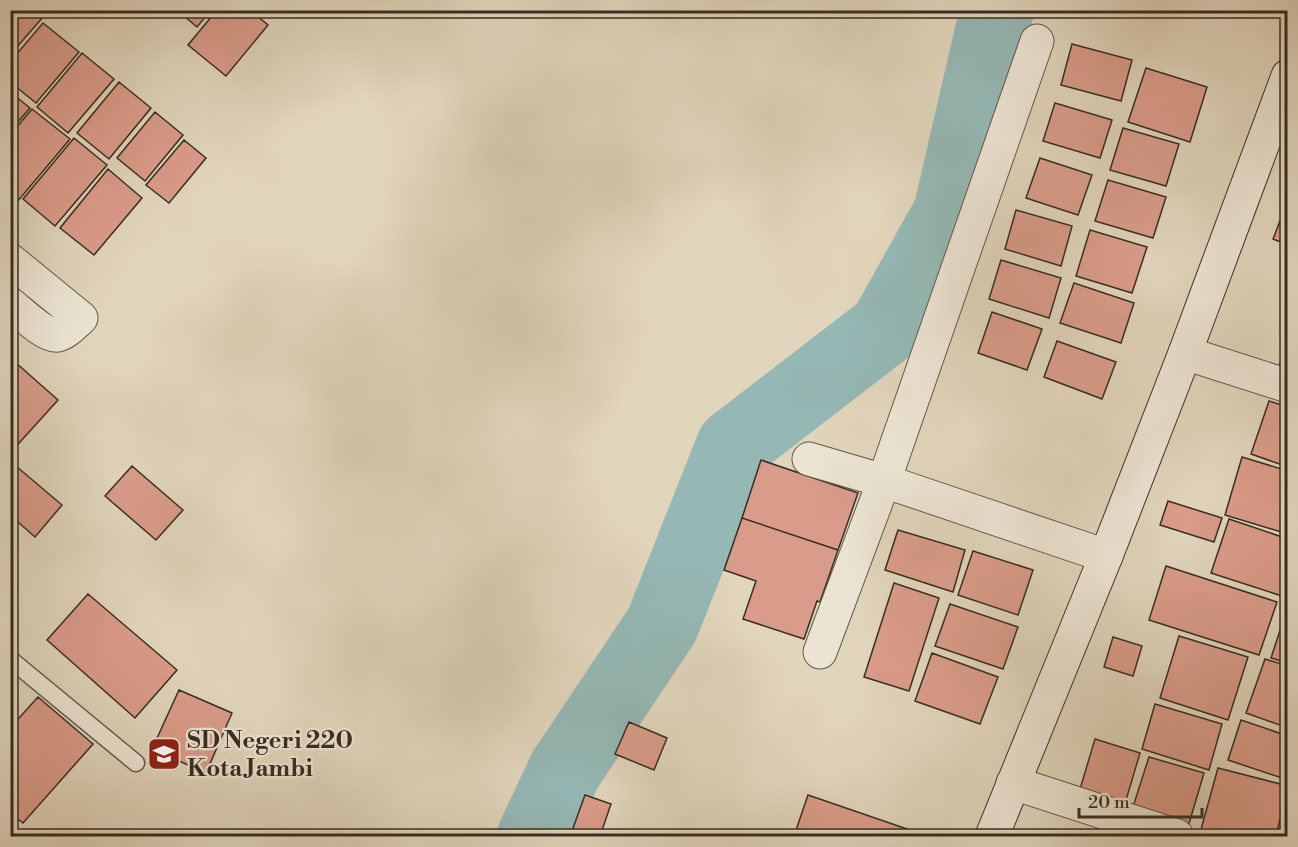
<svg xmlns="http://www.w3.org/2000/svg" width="1298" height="847" viewBox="0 0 1298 847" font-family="'Libre Bodoni',serif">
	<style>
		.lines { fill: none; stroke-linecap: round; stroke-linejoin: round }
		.river { stroke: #95b8b5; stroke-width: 74 }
		.building { fill: #da9c8a; stroke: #372e23; stroke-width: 1.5 }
		.lane-casing { stroke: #625849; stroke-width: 19 }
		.street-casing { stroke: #625849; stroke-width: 35 }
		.secondary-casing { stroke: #372e23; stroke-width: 35 }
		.lane { stroke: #ece4d3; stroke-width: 16 }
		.street { stroke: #ece4d3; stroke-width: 33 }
		.secondary { stroke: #ece4d3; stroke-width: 33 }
		.labels { text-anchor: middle; stroke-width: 4.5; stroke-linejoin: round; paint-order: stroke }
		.poi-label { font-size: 24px; font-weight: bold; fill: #372e23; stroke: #ece4d3; text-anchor: start }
	</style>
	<rect width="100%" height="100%" fill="#e1d5bc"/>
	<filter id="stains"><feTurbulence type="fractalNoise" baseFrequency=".00333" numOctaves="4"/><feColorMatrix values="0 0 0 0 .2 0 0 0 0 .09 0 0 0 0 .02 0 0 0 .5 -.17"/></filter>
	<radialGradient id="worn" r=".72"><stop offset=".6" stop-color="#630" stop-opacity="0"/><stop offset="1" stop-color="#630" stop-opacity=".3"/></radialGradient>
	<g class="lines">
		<path class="river" d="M 534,836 L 565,770 L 662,625 L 733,446 L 886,328 L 950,213 L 997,10"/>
	</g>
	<path class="building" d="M 10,10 L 35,10 L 43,17 L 10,55 Z
		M 177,10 L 211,10 L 197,27 Z
		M 217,10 L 250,10 L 268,25 L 226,76 L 188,45 Z
		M 43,23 L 79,52 L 36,103 L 10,82 L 10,62 Z
		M 1072,44 L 1132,60 L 1121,101 L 1061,85 Z
		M 82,53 L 114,79 L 68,133 L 37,107 Z
		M 1146,68 L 1207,87 L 1190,142 L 1128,122 Z
		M 119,82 L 151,108 L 109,159 L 77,133 Z
		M 10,92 L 30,108 L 10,131 Z
		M 1055,103 L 1112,120 L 1100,158 L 1043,141 Z
		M 32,109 L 70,139 L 17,202 L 10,196 L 10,135 Z
		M 155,112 L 183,135 L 145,181 L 117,158 Z
		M 1123,128 L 1179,144 L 1166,186 L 1110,170 Z
		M 74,138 L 107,165 L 55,226 L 23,199 Z
		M 184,140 L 206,158 L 169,203 L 146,185 Z
		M 1040,158 L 1092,175 L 1078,215 L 1026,198 Z
		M 108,169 L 142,198 L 94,255 L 60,228 Z
		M 1108,180 L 1166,197 L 1153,238 L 1095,221 Z
		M 1288,200 L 1288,245 L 1273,239 Z
		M 1016,210 L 1072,226 L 1061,266 L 1005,249 Z
		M 1090,230 L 1147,247 L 1132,293 L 1076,276 Z
		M 1001,260 L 1061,278 L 1049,318 L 989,299 Z
		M 1074,283 L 1134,303 L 1121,343 L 1060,323 Z
		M 992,312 L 1042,329 L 1027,370 L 978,353 Z
		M 1057,341 L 1116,362 L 1102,399 L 1044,377 Z
		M 1288,341 L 1288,373 L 1278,369 Z
		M 15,362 L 58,400 L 10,453 L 10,368 Z
		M 1269,401 L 1288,407 L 1288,467 L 1251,454 Z
		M 1242,457 L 1288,471 L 1288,534 L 1225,515 Z
		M 761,460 L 858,493 L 838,550 L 742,518 Z
		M 10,461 L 62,505 L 35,537 L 10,515 Z
		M 132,466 L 183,510 L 156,540 L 105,496 Z
		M 1168,501 L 1222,518 L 1214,542 L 1160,525 Z
		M 742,518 L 838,550 L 820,602 L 817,601 L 804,639 L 743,619 L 756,581 L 724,570 Z
		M 1229,519 L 1288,539 L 1288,598 L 1211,573 Z
		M 898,530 L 965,550 L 953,592 L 885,570 Z
		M 973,551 L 1033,570 L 1018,615 L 958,595 Z
		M 1166,566 L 1277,602 L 1259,655 L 1149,620 Z
		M 894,583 L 939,598 L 909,691 L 864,677 Z
		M 88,594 L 177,670 L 135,718 L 47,640 Z
		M 950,604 L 1018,627 L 1003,669 L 935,646 Z
		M 1288,606 L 1288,663 L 1271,658 Z
		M 1179,636 L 1248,657 L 1228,720 L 1160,698 Z
		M 1113,637 L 1142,646 L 1133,676 L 1104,667 Z
		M 932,653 L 998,677 L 980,724 L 915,701 Z
		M 1265,659 L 1288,666 L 1288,728 L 1246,713 Z
		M 179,690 L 232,713 L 206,773 L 152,749 Z
		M 38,697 L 93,744 L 23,823 L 10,813 L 10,728 Z
		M 1155,704 L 1222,724 L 1209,770 L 1142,749 Z
		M 1241,720 L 1288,736 L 1288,780 L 1228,760 Z
		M 629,722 L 667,738 L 654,770 L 615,754 Z
		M 1095,739 L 1140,753 L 1123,810 L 1078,796 Z
		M 1149,757 L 1204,773 L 1188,827 L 1132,810 Z
		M 1218,768 L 1288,786 L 1276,836 L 1212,836 L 1200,833 Z
		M 585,795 L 611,804 L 600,836 L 588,836 L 572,831 Z
		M 808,795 L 910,830 L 908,836 L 794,836 Z"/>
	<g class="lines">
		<g class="lane-casing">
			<path id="lane" d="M 10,659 L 136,763"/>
		</g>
		<g class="street-casing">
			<path id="street" d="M 10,260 L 81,318 C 75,323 66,333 58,335 C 47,338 20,312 10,304
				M 1185,353 L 1288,386
				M 809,459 L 884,481 L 1106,556
				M 820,652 L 884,481 L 1037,41
				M 1013,783 L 1177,836"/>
		</g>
		<g class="secondary-casing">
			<path id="secondary" d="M 992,836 L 1106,556 L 1185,353 L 1288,76"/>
		</g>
		<use href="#lane" class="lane"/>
		<use href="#street" class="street"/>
		<use href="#secondary" class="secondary"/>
	</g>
	<defs>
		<g id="school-square" transform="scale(1.725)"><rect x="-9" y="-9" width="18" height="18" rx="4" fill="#8f2418" stroke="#ece4d3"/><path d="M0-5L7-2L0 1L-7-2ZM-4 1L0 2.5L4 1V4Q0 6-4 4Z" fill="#fff"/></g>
	</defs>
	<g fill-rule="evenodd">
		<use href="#school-square" x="164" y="754"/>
	</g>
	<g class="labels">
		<g class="poi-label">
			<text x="187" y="748">SD Negeri 220<tspan x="187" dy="28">Kota Jambi</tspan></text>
		</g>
	</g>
	<rect width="1298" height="847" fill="none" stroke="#e1d5bc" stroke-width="36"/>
	<rect x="12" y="12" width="1274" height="823" fill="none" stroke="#372e23" stroke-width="3"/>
	<rect x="18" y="18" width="1262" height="811" fill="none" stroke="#372e23" stroke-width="1.5"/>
	<path d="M1079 808v9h123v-9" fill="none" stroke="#372e23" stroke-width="3"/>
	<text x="1088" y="808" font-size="18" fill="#372e23" stroke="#ece4d3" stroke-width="4.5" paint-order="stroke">20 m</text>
	<rect width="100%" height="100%" filter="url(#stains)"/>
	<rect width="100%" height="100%" fill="url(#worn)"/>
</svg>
